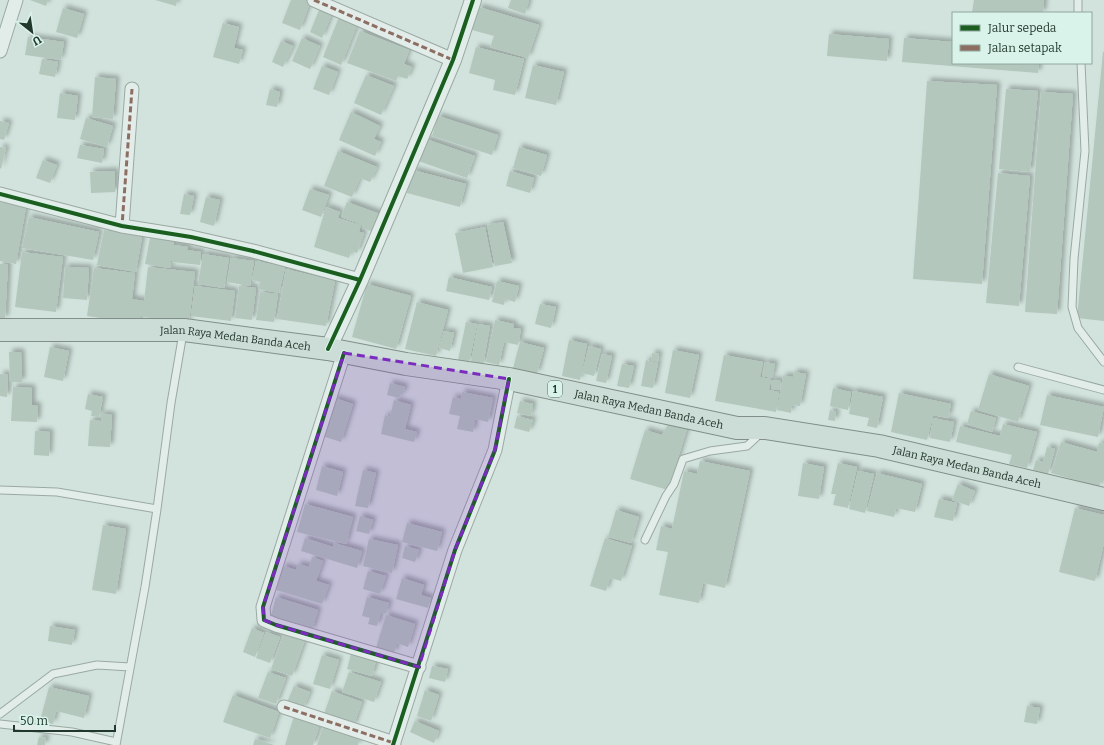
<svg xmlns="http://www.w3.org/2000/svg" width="1104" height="745" viewBox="0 0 1104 745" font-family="Bitter,serif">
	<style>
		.building { fill: #b3c7bd; filter: url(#shadow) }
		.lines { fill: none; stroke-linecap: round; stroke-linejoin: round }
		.service-casing { stroke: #9aa9a3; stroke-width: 9 }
		.minor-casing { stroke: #9aa9a3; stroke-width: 15 }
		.tertiary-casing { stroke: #9aa9a3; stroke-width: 18 }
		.trunk-casing { stroke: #818f88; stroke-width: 24 }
		.service { stroke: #e2ece9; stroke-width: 7 }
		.minor { stroke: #e2ece9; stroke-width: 13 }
		.tertiary { stroke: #e2ece9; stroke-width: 16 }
		.trunk { stroke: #ccdcd6; stroke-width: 22 }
		.quiet { stroke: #8d6e63; stroke-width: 3; stroke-dasharray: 6 3; stroke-linecap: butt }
		.cycleway-casing { stroke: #d9f3ea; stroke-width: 6 }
		.cycleway { stroke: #1b5e20; stroke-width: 4 }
		.marked { fill: #7b2cbf; fill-opacity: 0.2; stroke: #7b2cbf; stroke-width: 3; stroke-dasharray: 8 5; stroke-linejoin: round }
		.labels { text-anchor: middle; stroke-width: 3.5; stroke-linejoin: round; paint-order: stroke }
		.shield { fill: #d9f3ea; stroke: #597065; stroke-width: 1 }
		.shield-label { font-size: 10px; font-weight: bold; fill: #22382c }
		.street-label { font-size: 11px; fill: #22382c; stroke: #d9f3ea }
	</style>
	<defs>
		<filter id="shadow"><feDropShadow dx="3.5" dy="-3.5" stdDeviation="2" flood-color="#0004"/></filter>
	</defs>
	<rect width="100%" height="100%" fill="#d2e3dd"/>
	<path class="building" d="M 30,0 L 48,0 L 46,6 Z
		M 155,0 L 177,0 L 176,6 Z
		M 291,0 L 304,0 L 310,2 L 300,30 L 282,23 Z
		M 511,0 L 529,0 L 525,14 L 508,8 Z
		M 974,0 L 1044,0 L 1043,13 L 989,13 L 972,12 Z
		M 479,7 L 539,25 L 528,58 L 490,47 L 494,36 L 472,30 Z
		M 63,8 L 84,14 L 77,38 L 56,32 Z
		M 320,8 L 332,13 L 322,38 L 310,32 Z
		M 339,17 L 357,25 L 341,65 L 323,57 Z
		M 223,23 L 239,27 L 234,48 L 243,50 L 239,64 L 213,57 Z
		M 360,31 L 409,50 L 404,64 L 412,67 L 407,79 L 398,76 L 396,81 L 347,63 Z
		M 829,34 L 889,39 L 887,61 L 827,56 Z
		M 28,37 L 64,42 L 61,60 L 25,55 Z
		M 302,38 L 320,46 L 310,69 L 292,61 Z
		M 904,38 L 953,42 L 953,63 L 1039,63 L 1038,73 L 902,62 Z
		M 281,41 L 293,46 L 283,67 L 272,62 Z
		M 476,47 L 524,59 L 515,95 L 493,90 L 495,80 L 469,73 Z
		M 1103,52 L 1104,52 L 1104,321 L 1077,318 Z
		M 42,59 L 58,62 L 55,77 L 39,74 Z
		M 533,65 L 564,72 L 556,105 L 525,98 Z
		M 322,66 L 338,72 L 329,95 L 313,89 Z
		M 366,75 L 394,86 L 381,115 L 354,103 Z
		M 95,77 L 116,79 L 113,119 L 92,117 Z
		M 927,81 L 997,85 L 982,284 L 913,279 Z
		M 270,89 L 280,92 L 277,107 L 266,105 Z
		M 1006,89 L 1038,91 L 1030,172 L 999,169 Z
		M 1041,92 L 1073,94 L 1057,314 L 1025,312 Z
		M 60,93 L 78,96 L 75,120 L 57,118 Z
		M 351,112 L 380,126 L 374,139 L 381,142 L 375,156 L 339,140 Z
		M 438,116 L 498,135 L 492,155 L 432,136 Z
		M 86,118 L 113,126 L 107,147 L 80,139 Z
		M 0,121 L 9,123 L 4,140 L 0,139 Z
		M 426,139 L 475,156 L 467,178 L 418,161 Z
		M 80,145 L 104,149 L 102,163 L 77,158 Z
		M 0,147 L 6,148 L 1,169 L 0,168 Z
		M 519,147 L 547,155 L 541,176 L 513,168 Z
		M 338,151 L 377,167 L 370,182 L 360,178 L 352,197 L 324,186 Z
		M 43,160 L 57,165 L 50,183 L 36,178 Z
		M 413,170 L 466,184 L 460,207 L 407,193 Z
		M 115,171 L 115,192 L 91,193 L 90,172 Z
		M 510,171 L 534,178 L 530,193 L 506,186 Z
		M 998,173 L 1030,176 L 1019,306 L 986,303 Z
		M 310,189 L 329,195 L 321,217 L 302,210 Z
		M 184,194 L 194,196 L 190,215 L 180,214 Z
		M 206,197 L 220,200 L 214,226 L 200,222 Z
		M 0,202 L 26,207 L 16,264 L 0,261 Z
		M 347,202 L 380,214 L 374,232 L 362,228 L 363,225 L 341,217 Z
		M 326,207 L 340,212 L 338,218 L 361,225 L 359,232 L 364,233 L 357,253 L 351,251 L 349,258 L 314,247 Z
		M 29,217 L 99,232 L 93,260 L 22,248 Z
		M 503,222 L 512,263 L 495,266 L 487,225 Z
		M 485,227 L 493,267 L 463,273 L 455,233 Z
		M 104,230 L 142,237 L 136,272 L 97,265 Z
		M 150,238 L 174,242 L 170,268 L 145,264 Z
		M 174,245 L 188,247 L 187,250 L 201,252 L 200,265 L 172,262 Z
		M 22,252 L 63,257 L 56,312 L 15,307 Z
		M 203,254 L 229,258 L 224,288 L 198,284 Z
		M 231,258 L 254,261 L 250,286 L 227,282 Z
		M 256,261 L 285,267 L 279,293 L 258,289 L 260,282 L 252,280 Z
		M 0,264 L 8,264 L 5,319 L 0,319 Z
		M 65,267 L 89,268 L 87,300 L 63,298 Z
		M 148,267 L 195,272 L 189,322 L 142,317 L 143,302 L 140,324 L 87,316 L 94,268 L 135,273 L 132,299 L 144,301 Z
		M 286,269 L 335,281 L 326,326 L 277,319 Z
		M 449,277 L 492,287 L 489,300 L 446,291 Z
		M 497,281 L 519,286 L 515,302 L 505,299 L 504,305 L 492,302 Z
		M 367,284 L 411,296 L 396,349 L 352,337 Z
		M 195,286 L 235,291 L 231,321 L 191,316 Z
		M 239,286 L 256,288 L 252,320 L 235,318 Z
		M 260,292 L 278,294 L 274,322 L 256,320 Z
		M 417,302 L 448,310 L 436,356 L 405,349 Z
		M 540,304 L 556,307 L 551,328 L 535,324 Z
		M 495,320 L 514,324 L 513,328 L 521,329 L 518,345 L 504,342 L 499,365 L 486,362 Z
		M 466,322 L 477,324 L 469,363 L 458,360 Z
		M 478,324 L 490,326 L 483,365 L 471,362 Z
		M 444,331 L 454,333 L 450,351 L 439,348 Z
		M 569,340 L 587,344 L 580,380 L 562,376 Z
		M 520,342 L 544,348 L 537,374 L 513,368 Z
		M 589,346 L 601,349 L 594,376 L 582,373 Z
		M 50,347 L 69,351 L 63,381 L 44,377 Z
		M 673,350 L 699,355 L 690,398 L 665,393 Z
		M 9,352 L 21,352 L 22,382 L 10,382 Z
		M 652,353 L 659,354 L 658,362 L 651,360 Z
		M 602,354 L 612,356 L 606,383 L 596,381 Z
		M 724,355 L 763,362 L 760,377 L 771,379 L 769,390 L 779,392 L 776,412 L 715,401 Z
		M 646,360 L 658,363 L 653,388 L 641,386 Z
		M 765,362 L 775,364 L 772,378 L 762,376 Z
		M 622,364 L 634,366 L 629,388 L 617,386 Z
		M 794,372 L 806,374 L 800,406 L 792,405 L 791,413 L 777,410 L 783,376 L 793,377 Z
		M 0,374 L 8,375 L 7,397 L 0,396 Z
		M 989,374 L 1029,386 L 1018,422 L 978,410 Z
		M 772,380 L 781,381 L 780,390 L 771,389 Z
		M 390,383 L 405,387 L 403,394 L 401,394 L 399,398 L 387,395 Z
		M 13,387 L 32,388 L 32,405 L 38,406 L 37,422 L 11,421 Z
		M 833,388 L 851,392 L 848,410 L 830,406 Z
		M 853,391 L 883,397 L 877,428 L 867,426 L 869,418 L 849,414 Z
		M 462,392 L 493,398 L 488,422 L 475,419 L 473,432 L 457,429 L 460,416 L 449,414 L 453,397 L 461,399 Z
		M 899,393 L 951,404 L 948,418 L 933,415 L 927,440 L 891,432 Z
		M 88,394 L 103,397 L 99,417 L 91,416 L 92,411 L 85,409 Z
		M 1047,395 L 1104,407 L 1098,437 L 1040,425 Z
		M 334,398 L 353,404 L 341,442 L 322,436 Z
		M 394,400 L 411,405 L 405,429 L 417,432 L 414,442 L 381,434 L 385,415 L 390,417 Z
		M 520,401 L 533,404 L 531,416 L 517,413 Z
		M 830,410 L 836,412 L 835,421 L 828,420 Z
		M 971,411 L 996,418 L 992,432 L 967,424 Z
		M 101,414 L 112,415 L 110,447 L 88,446 L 90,420 L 101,421 Z
		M 517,416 L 533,420 L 529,432 L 514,428 Z
		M 933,418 L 954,422 L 950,442 L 930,438 Z
		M 669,423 L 687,429 L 668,490 L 630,479 L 645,430 L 662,435 Z
		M 1003,424 L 1037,432 L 1027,468 L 1009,464 L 1012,455 L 956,442 L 960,426 L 1000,436 Z
		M 35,431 L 50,432 L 49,456 L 34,455 Z
		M 1061,442 L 1097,452 L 1099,443 L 1104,444 L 1104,481 L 1101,480 L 1099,487 L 1051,473 Z
		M 1047,447 L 1055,449 L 1048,474 L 1033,470 L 1036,460 L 1043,462 Z
		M 700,461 L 750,471 L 725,588 L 703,583 L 699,603 L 659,595 L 668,552 L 656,550 L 661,526 L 672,529 L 684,471 L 697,474 Z
		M 803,463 L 824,467 L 819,499 L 798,496 Z
		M 838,463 L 857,467 L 848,508 L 833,505 L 836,494 L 831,494 Z
		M 322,466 L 343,472 L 337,496 L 316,490 Z
		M 363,470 L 376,473 L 368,508 L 355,506 Z
		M 858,471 L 874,474 L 865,513 L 849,509 Z
		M 877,473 L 922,484 L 915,512 L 896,508 L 894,517 L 867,511 Z
		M 958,484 L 975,491 L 969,506 L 952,500 Z
		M 939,499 L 957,503 L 953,521 L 934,517 Z
		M 305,504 L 353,517 L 346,544 L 297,532 Z
		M 1075,508 L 1104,515 L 1104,543 L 1095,581 L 1059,572 Z
		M 616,510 L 639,517 L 631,543 L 608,537 Z
		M 360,516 L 373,520 L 369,534 L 356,531 Z
		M 407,523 L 442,532 L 437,551 L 402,542 Z
		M 103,525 L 126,529 L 116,594 L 92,590 Z
		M 305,538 L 333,547 L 334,543 L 362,551 L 357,568 L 301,551 Z
		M 605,538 L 632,546 L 621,581 L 610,578 L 606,591 L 590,586 Z
		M 369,539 L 398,545 L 392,573 L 363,566 Z
		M 405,546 L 419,550 L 415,562 L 402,558 Z
		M 312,557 L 323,561 L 316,581 L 329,585 L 322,604 L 276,590 L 283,566 L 296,570 L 298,564 L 309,567 Z
		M 368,571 L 386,576 L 380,594 L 363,589 Z
		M 402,578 L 424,585 L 421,595 L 431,598 L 428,608 L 396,599 Z
		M 276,597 L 318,610 L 312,631 L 270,619 Z
		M 367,597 L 389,603 L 386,614 L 381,612 L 377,626 L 368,624 L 370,618 L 362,616 Z
		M 386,615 L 415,624 L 408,647 L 397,643 L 394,653 L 376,648 Z
		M 50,626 L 75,630 L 72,645 L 48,641 Z
		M 252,628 L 264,633 L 255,657 L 243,652 Z
		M 266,632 L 280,637 L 270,663 L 256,658 Z
		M 284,633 L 305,640 L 292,676 L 271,669 Z
		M 351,654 L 376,661 L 372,676 L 347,669 Z
		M 322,655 L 339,660 L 330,689 L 313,684 Z
		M 432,666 L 448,669 L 445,682 L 429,678 Z
		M 268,672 L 286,678 L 276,704 L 258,698 Z
		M 349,672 L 381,682 L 374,702 L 342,692 Z
		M 294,686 L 310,692 L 303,709 L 287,702 Z
		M 49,687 L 89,696 L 84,718 L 56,711 L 53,724 L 40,721 Z
		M 425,690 L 439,695 L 431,721 L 417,716 Z
		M 332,691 L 362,702 L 353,727 L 323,717 Z
		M 233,695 L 279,712 L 270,738 L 223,722 Z
		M 1027,706 L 1040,708 L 1037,724 L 1024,722 Z
		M 294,716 L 320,724 L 313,745 L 285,745 Z
		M 415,721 L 439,731 L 434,743 L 410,732 Z
		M 324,724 L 360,736 L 358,745 L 317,745 Z
		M 39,737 L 46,738 L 45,745 L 37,745 Z
		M 255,739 L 274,745 L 253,745 Z"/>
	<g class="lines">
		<g class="service-casing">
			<path id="service" d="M 1078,0 L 1078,13
				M 1081,63 L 1085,151 L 1074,259 L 1072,307 L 1078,328 L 1104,362
				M 1018,367 L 1104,390
				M 0,490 L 57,492 L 157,509
				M 645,540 L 666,496 L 674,484 L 683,459 L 710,451 L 747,446 L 761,433
				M 0,714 L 53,674 L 97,665 L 130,667
				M 0,724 L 72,732 L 116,742
				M 116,745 L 145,587 L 157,509 L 171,403 L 183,333"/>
		</g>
		<g class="minor-casing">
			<path id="minor" d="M 314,0 L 453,60
				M 0,51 L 16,0
				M 0,194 L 122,226 L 191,237 L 253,251 L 360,280
				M 122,226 L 132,89
				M 344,353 L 263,607 L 264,620 L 276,625 L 419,667
				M 284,707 L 394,743
				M 393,745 L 455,550 L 495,450 L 509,379"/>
		</g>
		<g class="tertiary-casing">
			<path id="tertiary" d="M 328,349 L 360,280 L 453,60 L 473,0"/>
		</g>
		<g class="trunk-casing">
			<g id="trunk">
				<path id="s1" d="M 0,330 L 184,330 L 328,349 L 406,364 L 509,379 L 737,428 L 765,428 L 879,446 L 1104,499"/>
			</g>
		</g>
		<use href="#service" class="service"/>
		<use href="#minor" class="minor"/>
		<use href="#tertiary" class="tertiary"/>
		<use href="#trunk" class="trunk"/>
		<path class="quiet" d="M 314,0 L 453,60
			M 125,227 L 122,226 L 132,89
			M 284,707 L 394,743"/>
		<g class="cycleway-casing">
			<path id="cycleway" d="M 0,194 L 122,226 L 191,237 L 253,251 L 360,280
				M 328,349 L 360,280 L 453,60 L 473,0
				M 344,353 L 263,607 L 264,620 L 276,625 L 419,667
				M 393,745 L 455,550 L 495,450 L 509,379"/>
		</g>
		<use href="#cycleway" class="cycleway"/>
	</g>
	<path class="marked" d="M 344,353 L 509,379 L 495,450 L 455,550 L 419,667 L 276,625 L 264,620 L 263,607 Z"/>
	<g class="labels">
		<rect class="shield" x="548" y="381" width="14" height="16" rx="3"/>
		<g class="shield-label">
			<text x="555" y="393">1</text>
		</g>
		<g class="street-label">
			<text dy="4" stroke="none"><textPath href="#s1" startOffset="236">Jalan Raya Medan Banda Aceh</textPath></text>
			<text dy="4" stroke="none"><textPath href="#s1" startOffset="656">Jalan Raya Medan Banda Aceh</textPath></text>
			<text dy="4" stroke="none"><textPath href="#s1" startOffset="980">Jalan Raya Medan Banda Aceh</textPath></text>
		</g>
	</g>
	<rect x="952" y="12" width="140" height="52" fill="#d9f3ea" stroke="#90a89e"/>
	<rect x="960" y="25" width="20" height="6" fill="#1b5e20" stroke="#90a89e"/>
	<text x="988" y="32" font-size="12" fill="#22382c">Jalur sepeda</text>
	<rect x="960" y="45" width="20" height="6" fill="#8d6e63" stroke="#90a89e"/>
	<text x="988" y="52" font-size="12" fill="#22382c">Jalan setapak</text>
	<g transform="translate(32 32) rotate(150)" stroke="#d9f3ea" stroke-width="3" paint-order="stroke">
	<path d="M0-3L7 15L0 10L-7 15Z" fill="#22382c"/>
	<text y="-6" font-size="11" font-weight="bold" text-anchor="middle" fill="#22382c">U</text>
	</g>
	<path d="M14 725v6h101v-6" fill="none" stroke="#22382c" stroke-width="2"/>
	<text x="20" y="725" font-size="12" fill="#22382c" stroke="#d9f3ea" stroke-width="3" paint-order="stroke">50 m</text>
</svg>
